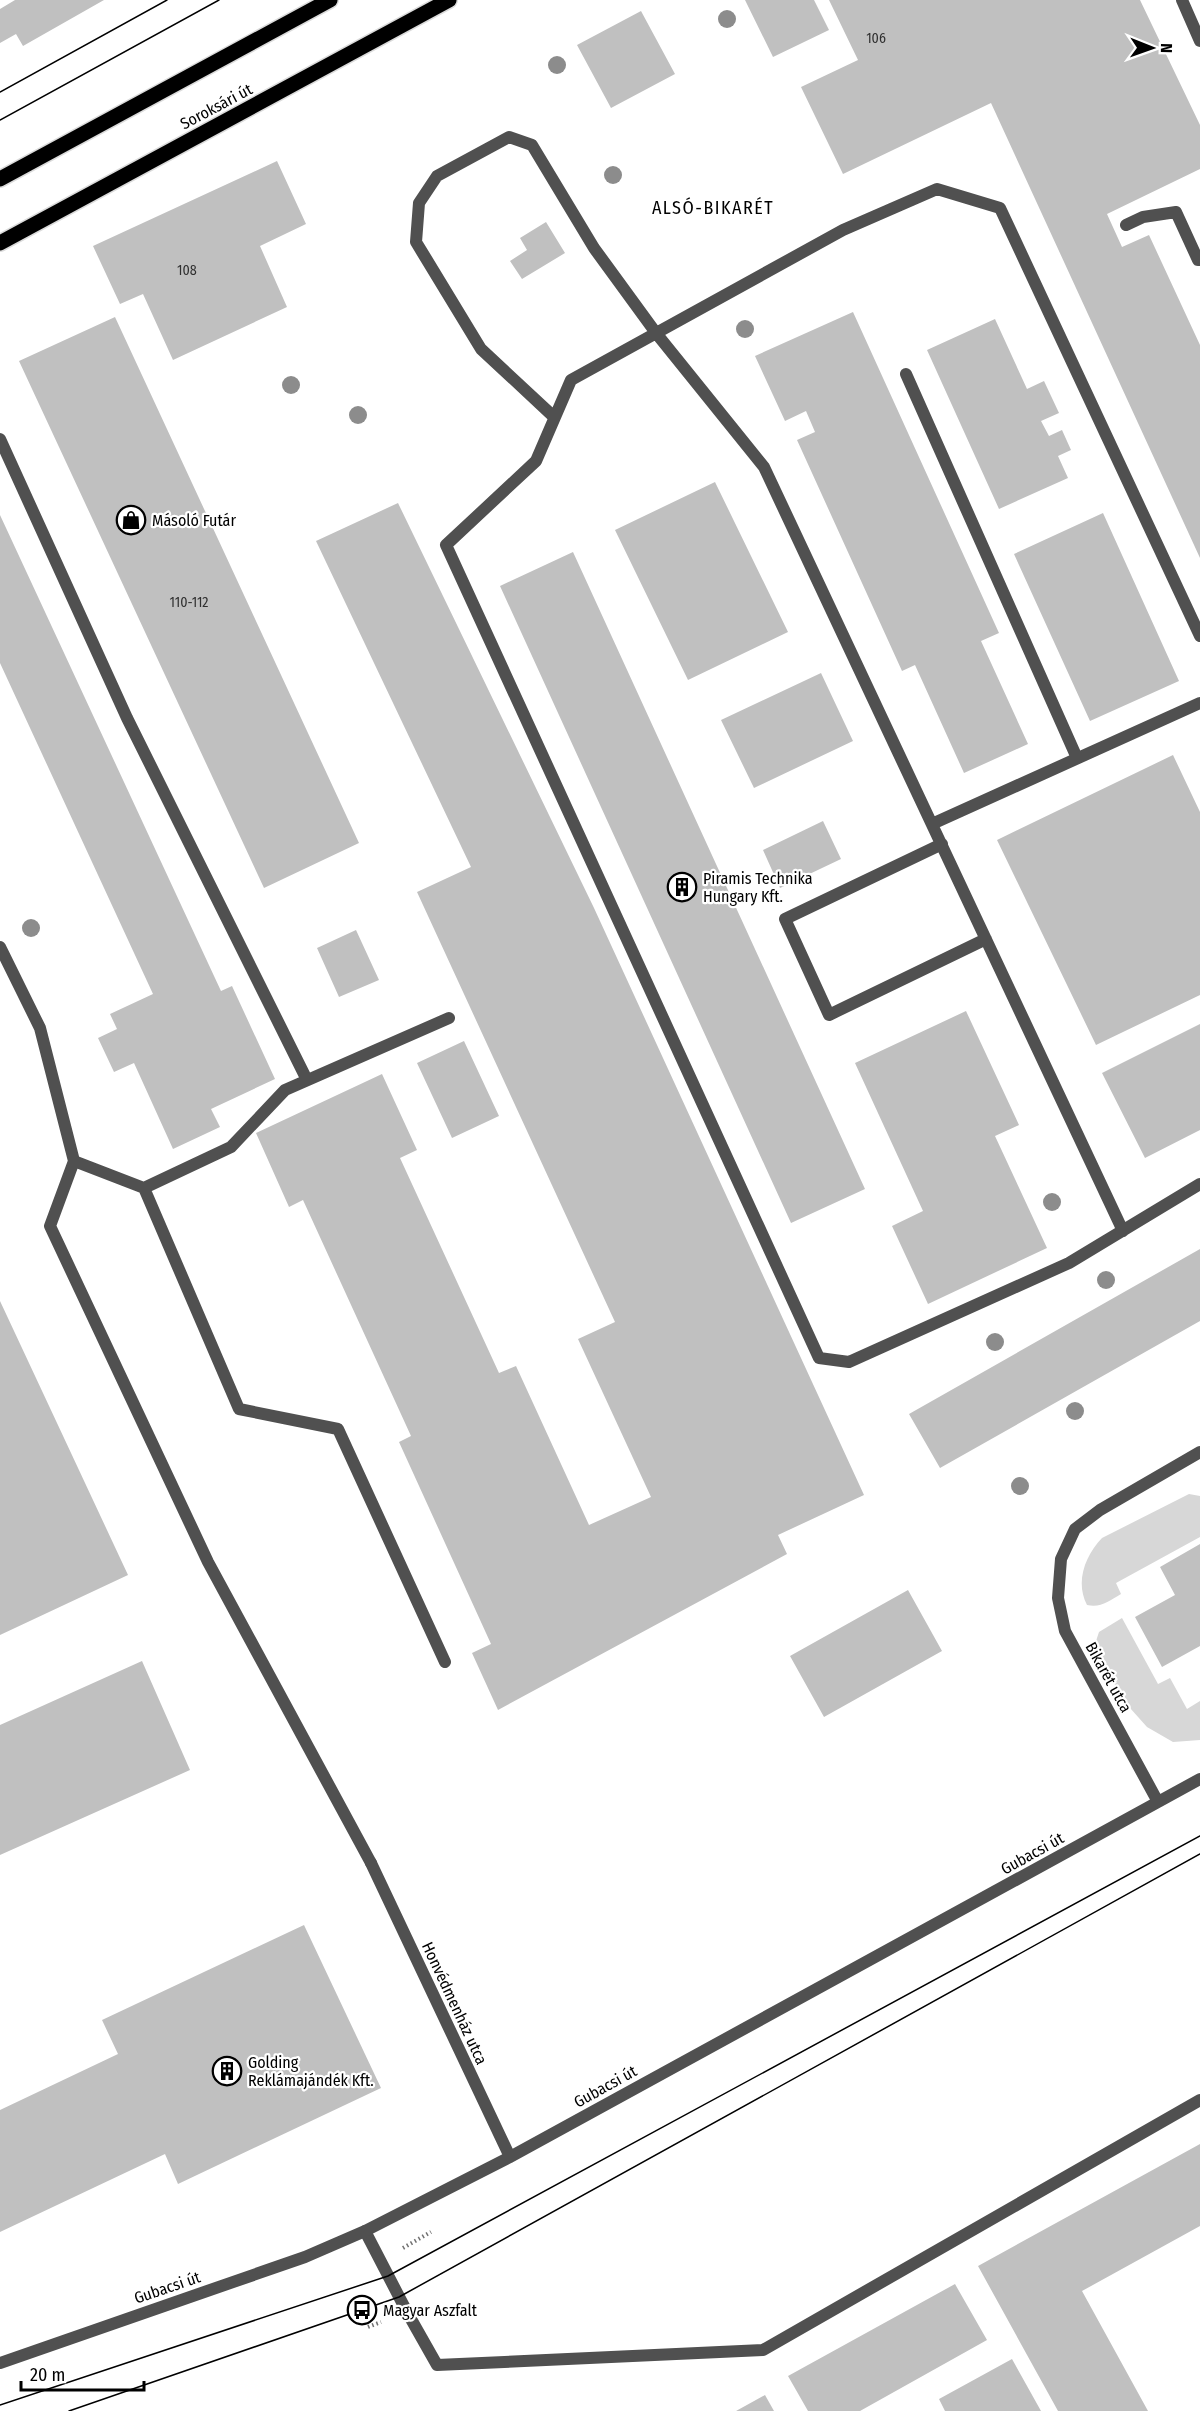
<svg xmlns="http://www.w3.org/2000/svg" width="1200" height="2411" viewBox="0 0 1200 2411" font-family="'Fira Sans Condensed',sans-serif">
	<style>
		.green { fill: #d7d7d7 }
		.building { fill: #c0c0c0 }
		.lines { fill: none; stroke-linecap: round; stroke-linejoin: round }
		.primary-casing { stroke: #dbdbdb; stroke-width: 18 }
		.path { stroke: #727272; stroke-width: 4; stroke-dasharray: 1.5 3; stroke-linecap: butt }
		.lane { stroke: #505050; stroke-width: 12 }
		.street { stroke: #505050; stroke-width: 12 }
		.primary { stroke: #000; stroke-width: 15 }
		.tram { stroke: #000; stroke-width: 1.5 }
		.tree { fill: #8c8c8c }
		.labels { text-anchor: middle; stroke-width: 4.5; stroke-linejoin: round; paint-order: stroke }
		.number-label { font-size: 14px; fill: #303030 }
		.street-label { font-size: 16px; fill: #000; stroke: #fff }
		.poi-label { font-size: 16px; fill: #000; stroke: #fff; text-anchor: start }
		.neighbourhood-label { font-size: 18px; letter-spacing: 1.5px; fill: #000; stroke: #fff }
	</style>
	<rect width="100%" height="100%" fill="#fff"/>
	<path class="green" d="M 1189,1494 L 1200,1496 L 1200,1537 L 1116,1583 L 1121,1594 C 1109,1601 1101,1608 1087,1605 C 1075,1582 1085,1556 1102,1538 Z
		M 1122,1618 L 1158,1684 L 1170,1678 L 1187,1709 L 1200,1701 L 1200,1740 L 1173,1742 L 1147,1727 L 1122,1699 L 1095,1644 L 1099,1632 Z"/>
	<path class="building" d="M 15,0 L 104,0 L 23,46 L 16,34 L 0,43 L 0,9 Z
		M 745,0 L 814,0 L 829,30 L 773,57 Z
		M 829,0 L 1140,0 L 1200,125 L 1200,169 L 1107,214 L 1122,247 L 1149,235 L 1200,345 L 1200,558 L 991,103 L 843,174 L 801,87 L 858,60 Z
		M 641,11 L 675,74 L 611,108 L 577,45 Z
		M 277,161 L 306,224 L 260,246 L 287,307 L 173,360 L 143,294 L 120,304 L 93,246 Z
		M 546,222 L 565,253 L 522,279 L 510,261 L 527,250 L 520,238 Z
		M 853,312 L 999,633 L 981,641 L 1028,744 L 964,773 L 915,665 L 902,671 L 797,440 L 815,432 L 806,411 L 785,421 L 755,356 Z
		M 115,317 L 359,843 L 264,888 L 19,361 Z
		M 995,319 L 1027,389 L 1044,381 L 1059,413 L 1041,421 L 1049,436 L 1062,430 L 1071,450 L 1058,456 L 1068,478 L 999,509 L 927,350 Z
		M 715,482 L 788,632 L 688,680 L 615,530 Z
		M 398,503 L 594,908 L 864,1495 L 778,1535 L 787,1554 L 498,1710 L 472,1653 L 491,1644 L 399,1442 L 411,1436 L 303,1200 L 289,1207 L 256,1133 L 382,1074 L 417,1150 L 400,1158 L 499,1373 L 516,1366 L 589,1525 L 651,1497 L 578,1339 L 615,1322 L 417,892 L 471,867 L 316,541 Z
		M 1103,513 L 1179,681 L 1090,721 L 1014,554 Z
		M 0,515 L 221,991 L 232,986 L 275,1079 L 211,1109 L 220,1127 L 173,1149 L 134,1063 L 114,1072 L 98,1038 L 117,1029 L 110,1014 L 153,994 L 0,663 Z
		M 573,552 L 865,1189 L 791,1223 L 500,586 Z
		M 821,673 L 853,741 L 754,788 L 721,720 Z
		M 1173,755 L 1200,812 L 1200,995 L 1096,1045 L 997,840 Z
		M 823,821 L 841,859 L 780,888 L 763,850 Z
		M 356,930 L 379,980 L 339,997 L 317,948 Z
		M 966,1011 L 1019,1125 L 995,1136 L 1047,1248 L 928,1304 L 892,1226 L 923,1211 L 855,1063 Z
		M 1200,1024 L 1200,1130 L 1145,1158 L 1102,1073 Z
		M 464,1041 L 499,1116 L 452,1138 L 417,1063 Z
		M 1200,1249 L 1200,1321 L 940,1468 L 909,1414 Z
		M 0,1301 L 128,1575 L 0,1635 Z
		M 1200,1544 L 1200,1646 L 1162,1667 L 1135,1617 L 1175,1595 L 1160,1567 Z
		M 908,1590 L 942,1651 L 824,1717 L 790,1656 Z
		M 142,1661 L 190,1770 L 0,1855 L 0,1725 Z
		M 304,1925 L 381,2088 L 178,2184 L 165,2154 L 0,2232 L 0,2110 L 118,2054 L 102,2020 Z
		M 1200,2144 L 1200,2226 L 1082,2291 L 1148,2411 L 1058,2411 L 978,2266 Z
		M 955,2284 L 987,2340 L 860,2411 L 808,2411 L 788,2376 Z
		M 1012,2359 L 1041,2411 L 945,2411 L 939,2399 Z
		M 765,2395 L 774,2411 L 736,2411 Z"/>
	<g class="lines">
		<g class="primary-casing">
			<path id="primary" d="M 0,179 L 330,0
				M 0,243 L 449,0"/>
		</g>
		<path class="path" d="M 403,2248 L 431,2232
			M 368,2327 L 381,2322"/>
		<path class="lane" d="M 1126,225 L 1143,217 L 1176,212 L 1198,260 L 1200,260
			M 906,374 L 1077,758
			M 554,417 L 481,349 L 416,242 L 419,203 L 437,176 L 509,137 L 532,145 L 594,248 L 656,333 L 764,467 L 1123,1231
			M 0,439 L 127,718 L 307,1080
			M 1200,636 L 1000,208 L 937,189 L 843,230 L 571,380 L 536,461 L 446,545 L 819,1358 L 849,1362 L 1069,1263 L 1200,1184
			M 932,824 L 1200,703
			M 942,844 L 785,919 L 829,1015 L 986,939
			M 0,947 L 40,1028 L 74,1161 L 50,1226 L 208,1562 L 371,1863
			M 74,1161 L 144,1188 L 239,1409 L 338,1429 L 445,1662
			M 144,1188 L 231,1147 L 285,1090 L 449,1018
			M 365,2231 L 407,2312 L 437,2365 L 763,2350 L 1200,2100"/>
		<path class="street" d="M 1182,0 L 1200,41
			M 1158,1802 L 1065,1631 L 1058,1598 L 1061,1559 L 1075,1529 L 1100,1510 L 1200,1452
			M 371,1863 L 510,2157
			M 0,2363 L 305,2257 L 365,2231 L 510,2157 L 1200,1779"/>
		<use href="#primary" class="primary"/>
		<path class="tram" d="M 0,92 L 167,0
			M 0,120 L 219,0
			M 0,2405 L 388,2276 L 1200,1836
			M 69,2411 L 399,2297 L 1200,1854"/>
	</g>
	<g class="tree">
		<circle cx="727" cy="19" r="9"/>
		<circle cx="557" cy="65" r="9"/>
		<circle cx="613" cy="175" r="9"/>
		<circle cx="745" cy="329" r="9"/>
		<circle cx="291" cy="385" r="9"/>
		<circle cx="358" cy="415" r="9"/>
		<circle cx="31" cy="928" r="9"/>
		<circle cx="1052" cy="1202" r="9"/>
		<circle cx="1106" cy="1280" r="9"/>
		<circle cx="995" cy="1342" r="9"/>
		<circle cx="1075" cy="1411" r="9"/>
		<circle cx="1020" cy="1486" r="9"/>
	</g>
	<defs>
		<g id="shop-ring" transform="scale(1.5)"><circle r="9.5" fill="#fff" stroke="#000" stroke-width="1.5"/><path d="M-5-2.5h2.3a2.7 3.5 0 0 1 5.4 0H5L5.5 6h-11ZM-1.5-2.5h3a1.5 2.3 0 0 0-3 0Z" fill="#000"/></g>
		<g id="building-ring" transform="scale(1.5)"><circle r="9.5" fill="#fff" stroke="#000" stroke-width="1.5"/><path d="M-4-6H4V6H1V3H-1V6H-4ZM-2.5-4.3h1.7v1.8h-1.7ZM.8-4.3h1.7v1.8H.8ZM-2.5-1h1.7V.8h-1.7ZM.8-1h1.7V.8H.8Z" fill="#000"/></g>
		<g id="bus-ring" transform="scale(1.5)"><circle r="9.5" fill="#fff" stroke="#000" stroke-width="1.5"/><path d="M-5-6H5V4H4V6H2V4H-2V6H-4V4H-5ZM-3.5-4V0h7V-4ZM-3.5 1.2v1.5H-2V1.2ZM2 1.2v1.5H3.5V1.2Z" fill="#000"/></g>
	</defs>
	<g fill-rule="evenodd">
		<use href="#shop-ring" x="131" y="520"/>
		<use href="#building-ring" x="682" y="887"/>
		<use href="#building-ring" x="227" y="2071"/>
		<use href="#bus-ring" x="362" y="2310"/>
	</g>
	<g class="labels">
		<g class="number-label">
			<text x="876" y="43">106</text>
			<text x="187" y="275">108</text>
			<text x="189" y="607">110-112</text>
		</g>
		<g class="street-label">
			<text transform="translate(216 106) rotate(-28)" y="6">Soroksári út</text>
			<text transform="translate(1109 1677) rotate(61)" y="6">Bikarét utca</text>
			<text transform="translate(1032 1853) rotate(-29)" y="6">Gubacsi út</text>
			<text transform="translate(455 2003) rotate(65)" y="6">Honvédmenház utca</text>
			<text transform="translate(605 2086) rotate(-29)" y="6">Gubacsi út</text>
			<text transform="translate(167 2287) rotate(-19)" y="6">Gubacsi út</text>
		</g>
		<g class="poi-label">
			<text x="152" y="526">Másoló Futár</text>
			<text x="703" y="884">Piramis Technika<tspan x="703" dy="18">Hungary Kft.</tspan></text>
			<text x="248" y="2068">Golding<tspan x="248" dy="18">Reklámajándék Kft.</tspan></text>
			<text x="383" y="2316">Magyar Aszfalt</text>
		</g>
		<g class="neighbourhood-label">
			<text x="713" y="214">ALSÓ-BIKARÉT</text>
		</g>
	</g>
	<g transform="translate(1152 48) rotate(91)" stroke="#ffffff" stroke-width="4.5" paint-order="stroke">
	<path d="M0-4.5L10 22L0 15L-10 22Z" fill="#000000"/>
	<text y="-9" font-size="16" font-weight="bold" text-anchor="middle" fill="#000000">N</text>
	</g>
	<path d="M21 2381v9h123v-9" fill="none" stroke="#000000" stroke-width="3"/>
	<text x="30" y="2381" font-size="18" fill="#000000" stroke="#ffffff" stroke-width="4.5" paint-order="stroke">20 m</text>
</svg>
